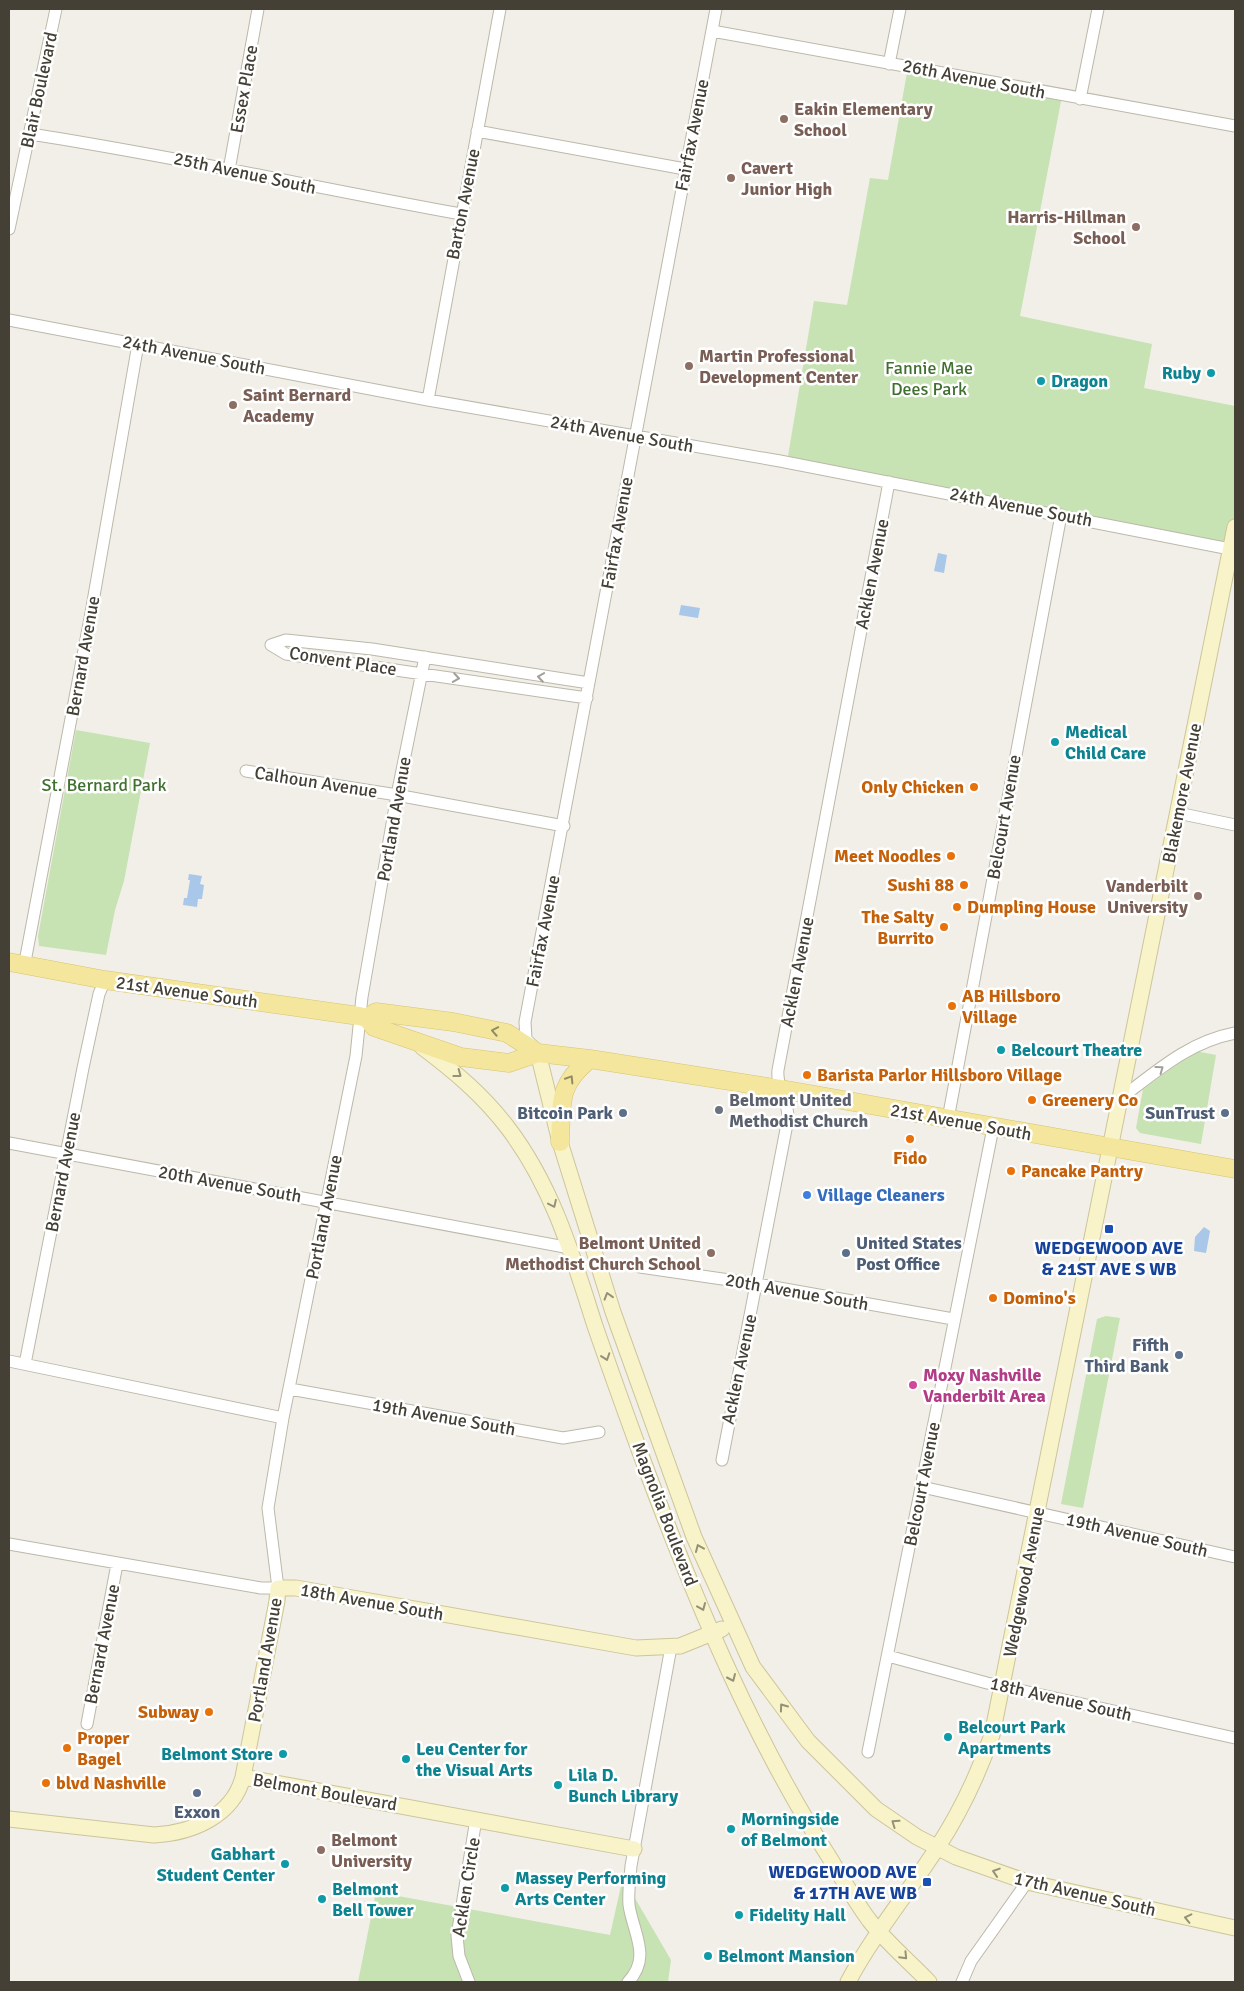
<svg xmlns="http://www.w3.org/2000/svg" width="1244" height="1991" viewBox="0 0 1244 1991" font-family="Signika,sans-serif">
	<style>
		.green { fill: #c7e2b3 }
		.water { fill: #a8c7e9 }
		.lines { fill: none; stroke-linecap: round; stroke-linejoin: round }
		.street-casing { stroke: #bcb8aa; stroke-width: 13 }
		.secondary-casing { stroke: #cdc59a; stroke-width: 17 }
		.primary-casing { stroke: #d8c46f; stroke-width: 19 }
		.street { stroke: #fff; stroke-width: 11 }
		.secondary { stroke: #f9f3c9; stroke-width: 15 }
		.primary { stroke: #f4e69d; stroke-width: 18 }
		.oneway { stroke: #a2a09a }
		.oneway2 { stroke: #938b64 }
		.oneway3 { stroke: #959178 }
		.education-dot { fill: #8d6e63; stroke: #fff; stroke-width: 2 }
		.culture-dot { fill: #0f9aa8; stroke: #fff; stroke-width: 2 }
		.food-dot { fill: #e8710a; stroke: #fff; stroke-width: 2 }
		.worship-dot { fill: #6b7280; stroke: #fff; stroke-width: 2 }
		.service-dot { fill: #5c6f8a; stroke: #fff; stroke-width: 2 }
		.shop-dot { fill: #3f7fe0; stroke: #fff; stroke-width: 2 }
		.transit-dot { fill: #1a4fb4; stroke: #fff; stroke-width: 2 }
		.hotel-dot { fill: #d1479c; stroke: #fff; stroke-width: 2 }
		.labels { text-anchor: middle; stroke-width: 5; stroke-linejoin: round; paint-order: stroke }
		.street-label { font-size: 18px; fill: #444036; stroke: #fff }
		.education-label { font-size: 18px; font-weight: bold; fill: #785e54; stroke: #fff; text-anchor: start }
		.park-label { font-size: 18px; fill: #40702f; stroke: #fff }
		.culture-label { font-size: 18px; font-weight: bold; fill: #0d838f; stroke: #fff; text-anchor: start }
		.food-label { font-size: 18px; font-weight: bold; fill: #c56008; stroke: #fff; text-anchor: start }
		.worship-label { font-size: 18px; font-weight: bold; fill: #5b616d; stroke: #fff; text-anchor: start }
		.service-label { font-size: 18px; font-weight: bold; fill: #4e5e75; stroke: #fff; text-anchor: end }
		.shop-label { font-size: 18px; font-weight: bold; fill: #366cbe; stroke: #fff; text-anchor: start }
		.transit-label { font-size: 18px; font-weight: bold; fill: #164399; stroke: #fff }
		.hotel-label { font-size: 18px; font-weight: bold; fill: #b23c85; stroke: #fff; text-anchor: start }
	</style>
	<rect width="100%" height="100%" fill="#f1efe7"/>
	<path class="green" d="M 908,67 L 1062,96 L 1020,316 L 1152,344 L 1144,388 L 1235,406 L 1235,526 L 1231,549 L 787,462 L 814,301 L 847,305 L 870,178 L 888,180 Z
		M 76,730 L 150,743 L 124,881 L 115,910 L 106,955 L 39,946 L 38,936 Z
		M 1195,1051 L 1216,1055 L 1201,1144 L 1140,1133 L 1136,1128 L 1143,1089 Z
		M 1106,1316 L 1120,1318 L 1083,1508 L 1061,1504 L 1097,1319 Z
		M 621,1886 L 629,1888 L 671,1960 L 668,1982 L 358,1982 L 376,1892 L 610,1935 Z"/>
	<path class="water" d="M 938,553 L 947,555 L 944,573 L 934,571 Z
		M 681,605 L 700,608 L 698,618 L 679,615 Z
		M 189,874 L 202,876 L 200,884 L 204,885 L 202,899 L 198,899 L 197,907 L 183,905 L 184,898 L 187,898 L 190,880 L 188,880 Z
		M 1204,1227 L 1210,1231 L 1206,1253 L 1194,1251 L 1195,1237 Z"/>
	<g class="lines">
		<g class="street-casing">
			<path id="street" d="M 712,31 L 1235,126
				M 889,64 L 900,9
				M 1080,99 L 1098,9
				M 477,131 L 685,169
				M 30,134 C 174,156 317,188 461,214
				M 229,170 L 258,9
				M 9,229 L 56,9
				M 9,320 L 428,400 L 780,461 L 1235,550
				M 428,400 L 500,9
				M 271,645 L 286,640 L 372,649 L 589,683
				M 271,645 L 286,654 L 587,698
				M 246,771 L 391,794 L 564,826
				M 1178,813 L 1235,825
				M 24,967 L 91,613 L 138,344
				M 533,1046 L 526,1039 L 525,1022 L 716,9
				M 1121,1098 C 1158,1070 1189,1042 1235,1033
				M 948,1119 L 1061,515
				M 9,1143 L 570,1248
				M 640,1267 L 757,1284 L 953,1319
				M 9,1361 L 283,1418
				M 25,1364 L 83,1068 L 99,994 L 105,980
				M 290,1389 L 563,1438 L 599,1432
				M 722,1460 L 788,1119 C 789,1101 776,1088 778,1070 L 889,482
				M 922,1487 L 1235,1557
				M 9,1544 L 261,1588 L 278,1588 L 268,1508 L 283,1418 L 356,1056 L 362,997 L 397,795 L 425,657
				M 888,1656 L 987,1683 L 1235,1738
				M 87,1724 L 117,1564
				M 868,1752 L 993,1128
				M 469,1982 L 459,1956 L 457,1936 L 476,1819
				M 628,1982 C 652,1957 633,1933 629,1905 C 628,1892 630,1879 631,1866 L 671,1647
				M 962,1982 L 971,1961 L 1027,1882"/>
		</g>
		<g class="secondary-casing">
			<path id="secondary" d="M 422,1047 C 454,1071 483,1095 508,1128 C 553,1187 573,1257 595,1326 C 612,1375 630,1425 648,1474 C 698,1607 754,1740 831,1860 C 843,1880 855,1901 869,1920 C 886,1942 910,1962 929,1982
				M 538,1053 L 560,1142 L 613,1312 L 694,1537 L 753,1667 L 808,1741 L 876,1809 L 917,1837 L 956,1857 L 1027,1882 L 1235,1928
				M 243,1777 L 634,1849
				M 9,1819 L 154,1835 C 192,1833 233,1816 243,1777 L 277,1601 L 278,1588 L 296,1588 L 636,1648 L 680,1646 L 722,1629
				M 848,1982 C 873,1935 908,1893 937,1848 C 960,1813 978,1775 992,1735 L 1235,527"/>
		</g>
		<g class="primary-casing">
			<path id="primary" d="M 9,962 L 105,980 L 359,1016 L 367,1018 L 374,1027 L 461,1057 L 509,1063 L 538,1053 L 590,1059 L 780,1089 L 1235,1169
				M 367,1018 L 376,1012 L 453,1022 L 507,1033 L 538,1053
				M 560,1142 C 562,1103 557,1085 590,1059"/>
		</g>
		<use href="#street" class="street"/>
		<use href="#secondary" class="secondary"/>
		<use href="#primary" class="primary"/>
	</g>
	<defs><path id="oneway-chevron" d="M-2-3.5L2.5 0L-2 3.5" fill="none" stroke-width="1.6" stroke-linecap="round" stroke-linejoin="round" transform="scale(1.25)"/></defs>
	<g class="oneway">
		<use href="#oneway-chevron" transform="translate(541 677) rotate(-172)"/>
		<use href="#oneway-chevron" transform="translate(456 678) rotate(9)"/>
		<use href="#oneway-chevron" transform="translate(1160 1069) rotate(-36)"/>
	</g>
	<g class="oneway2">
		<use href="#oneway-chevron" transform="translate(495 1031) rotate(-169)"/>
		<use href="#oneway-chevron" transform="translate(570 1079) rotate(-58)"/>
	</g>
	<g class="oneway3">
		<use href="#oneway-chevron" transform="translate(458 1074) rotate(37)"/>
		<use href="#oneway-chevron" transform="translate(553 1204) rotate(65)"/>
		<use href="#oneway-chevron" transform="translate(608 1296) rotate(-107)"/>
		<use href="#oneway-chevron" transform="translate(606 1357) rotate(71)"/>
		<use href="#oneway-chevron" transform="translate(699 1548) rotate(-113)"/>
		<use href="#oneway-chevron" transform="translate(702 1607) rotate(67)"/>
		<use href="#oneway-chevron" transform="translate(732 1678) rotate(66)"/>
		<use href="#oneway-chevron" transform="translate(783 1707) rotate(-126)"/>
		<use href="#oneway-chevron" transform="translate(895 1823) rotate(-145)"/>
		<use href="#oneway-chevron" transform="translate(996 1872) rotate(-162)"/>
		<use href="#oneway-chevron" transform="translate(1188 1918) rotate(-167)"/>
		<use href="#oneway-chevron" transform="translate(904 1956) rotate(46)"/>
	</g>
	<g class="education-dot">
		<circle cx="784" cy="119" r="5"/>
		<circle cx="731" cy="178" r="5"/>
		<circle cx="1136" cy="227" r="5"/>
		<circle cx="689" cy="366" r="5"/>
		<circle cx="233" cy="405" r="5"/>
		<circle cx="1198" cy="896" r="5"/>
		<circle cx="711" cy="1253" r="5"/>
		<circle cx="321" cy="1850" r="5"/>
	</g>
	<g class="culture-dot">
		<circle cx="1211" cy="373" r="5"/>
		<circle cx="1041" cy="381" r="5"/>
		<circle cx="1055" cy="742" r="5"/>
		<circle cx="1001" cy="1050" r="5"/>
		<circle cx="948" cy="1737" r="5"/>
		<circle cx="283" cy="1754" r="5"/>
		<circle cx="406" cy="1759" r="5"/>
		<circle cx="558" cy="1785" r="5"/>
		<circle cx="731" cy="1829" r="5"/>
		<circle cx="285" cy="1864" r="5"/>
		<circle cx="505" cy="1888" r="5"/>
		<circle cx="322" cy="1899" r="5"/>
		<circle cx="739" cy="1915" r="5"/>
		<circle cx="708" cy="1956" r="5"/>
	</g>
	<g class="food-dot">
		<circle cx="974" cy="787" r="5"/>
		<circle cx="951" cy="856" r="5"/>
		<circle cx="964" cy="885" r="5"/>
		<circle cx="957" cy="907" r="5"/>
		<circle cx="944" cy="927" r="5"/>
		<circle cx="952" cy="1006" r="5"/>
		<circle cx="807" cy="1075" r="5"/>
		<circle cx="1032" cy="1100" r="5"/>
		<circle cx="910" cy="1139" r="5"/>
		<circle cx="1011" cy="1171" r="5"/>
		<circle cx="993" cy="1298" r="5"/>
		<circle cx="209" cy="1712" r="5"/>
		<circle cx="67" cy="1748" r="5"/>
		<circle cx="46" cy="1783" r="5"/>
	</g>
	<circle class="worship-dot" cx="719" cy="1110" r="5"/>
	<g class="service-dot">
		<circle cx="623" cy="1113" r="5"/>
		<circle cx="1225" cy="1113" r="5"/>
		<circle cx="846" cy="1253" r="5"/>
		<circle cx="1179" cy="1355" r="5"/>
		<circle cx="197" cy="1793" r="5"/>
	</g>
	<circle class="shop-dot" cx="807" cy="1195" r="5"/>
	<g class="transit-dot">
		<rect x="1104" y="1224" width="10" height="10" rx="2.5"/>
		<rect x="922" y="1877" width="10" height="10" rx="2.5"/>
	</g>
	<circle class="hotel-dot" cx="913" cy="1385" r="5"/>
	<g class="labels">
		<g class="street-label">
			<text transform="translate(974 79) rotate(11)" y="6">26th Avenue South</text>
			<text transform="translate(244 89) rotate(-80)" y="6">Essex Place</text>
			<text transform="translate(39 90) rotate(-78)" y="6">Blair Boulevard</text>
			<text transform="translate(692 135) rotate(-79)" y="6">Fairfax Avenue</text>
			<text transform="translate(245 173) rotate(12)" y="6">25th Avenue South</text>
			<text transform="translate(463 204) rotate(-79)" y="6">Barton Avenue</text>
			<text transform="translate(194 355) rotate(11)" y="6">24th Avenue South</text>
			<text transform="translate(622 434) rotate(10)" y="6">24th Avenue South</text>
			<text transform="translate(1021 507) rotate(11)" y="6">24th Avenue South</text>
			<text transform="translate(617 533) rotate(-80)" y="6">Fairfax Avenue</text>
			<text transform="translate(872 574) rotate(-79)" y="6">Acklen Avenue</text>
			<text transform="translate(83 656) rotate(-80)" y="6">Bernard Avenue</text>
			<text transform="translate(343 661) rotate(9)" y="6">Convent Place</text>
			<text transform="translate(316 782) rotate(9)" y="6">Calhoun Avenue</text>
			<text transform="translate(1182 793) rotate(-79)" y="6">Blakemore Avenue</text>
			<text transform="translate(1004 817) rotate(-80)" y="6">Belcourt Avenue</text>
			<text transform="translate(394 819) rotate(-80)" y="6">Portland Avenue</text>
			<text transform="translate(543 931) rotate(-79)" y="6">Fairfax Avenue</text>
			<text transform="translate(797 972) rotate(-79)" y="6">Acklen Avenue</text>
			<text transform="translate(187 992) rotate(8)" y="6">21st Avenue South</text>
			<text transform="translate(961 1122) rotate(10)" y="6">21st Avenue South</text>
			<text transform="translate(63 1172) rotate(-79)" y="6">Bernard Avenue</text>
			<text transform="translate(230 1184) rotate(10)" y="6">20th Avenue South</text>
			<text transform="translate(324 1217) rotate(-79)" y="6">Portland Avenue</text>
			<text transform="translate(797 1292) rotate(10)" y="6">20th Avenue South</text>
			<text transform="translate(739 1369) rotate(-78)" y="6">Acklen Avenue</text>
			<text transform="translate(444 1417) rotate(10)" y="6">19th Avenue South</text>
			<text transform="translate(922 1484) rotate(-79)" y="6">Belcourt Avenue</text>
			<text transform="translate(665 1514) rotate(69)" y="6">Magnolia Boulevard</text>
			<text transform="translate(1137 1535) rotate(13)" y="6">19th Avenue South</text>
			<text transform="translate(1024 1582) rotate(-79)" y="6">Wedgewood Avenue</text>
			<text transform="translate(372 1602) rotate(10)" y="6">18th Avenue South</text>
			<text transform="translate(102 1644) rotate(-79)" y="6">Bernard Avenue</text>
			<text transform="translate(265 1660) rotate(-80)" y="6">Portland Avenue</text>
			<text transform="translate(1061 1699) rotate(13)" y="6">18th Avenue South</text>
			<text transform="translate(325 1792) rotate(10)" y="6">Belmont Boulevard</text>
			<text transform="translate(466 1887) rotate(-81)" y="6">Acklen Circle</text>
			<text transform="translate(1085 1894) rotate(13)" y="6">17th Avenue South</text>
		</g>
		<g class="education-label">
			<text x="794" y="115">Eakin Elementary<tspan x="794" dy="21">School</tspan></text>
			<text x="741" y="174">Cavert<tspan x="741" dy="21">Junior High</tspan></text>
			<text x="1126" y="223" text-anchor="end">Harris-Hillman<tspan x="1126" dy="21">School</tspan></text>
			<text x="699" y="362">Martin Professional<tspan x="699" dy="21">Development Center</tspan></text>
			<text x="243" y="401">Saint Bernard<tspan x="243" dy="21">Academy</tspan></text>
			<text x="1188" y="892" text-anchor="end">Vanderbilt<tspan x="1188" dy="21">University</tspan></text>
			<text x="701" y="1249" text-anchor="end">Belmont United<tspan x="701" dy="21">Methodist Church School</tspan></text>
			<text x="331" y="1846">Belmont<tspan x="331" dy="21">University</tspan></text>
		</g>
		<g class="park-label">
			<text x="929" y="374">Fannie Mae<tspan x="929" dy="21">Dees Park</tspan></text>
			<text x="104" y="791">St. Bernard Park</text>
		</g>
		<g class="culture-label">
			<text x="1201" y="379" text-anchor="end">Ruby</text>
			<text x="1051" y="387">Dragon</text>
			<text x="1065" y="738">Medical<tspan x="1065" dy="21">Child Care</tspan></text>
			<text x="1011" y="1056">Belcourt Theatre</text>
			<text x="958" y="1733">Belcourt Park<tspan x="958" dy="21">Apartments</tspan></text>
			<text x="416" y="1755">Leu Center for<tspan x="416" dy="21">the Visual Arts</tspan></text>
			<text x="273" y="1760" text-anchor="end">Belmont Store</text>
			<text x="568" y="1781">Lila D.<tspan x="568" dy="21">Bunch Library</tspan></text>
			<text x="741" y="1825">Morningside<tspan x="741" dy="21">of Belmont</tspan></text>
			<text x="275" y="1860" text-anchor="end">Gabhart<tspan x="275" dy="21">Student Center</tspan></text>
			<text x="515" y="1884">Massey Performing<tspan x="515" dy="21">Arts Center</tspan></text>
			<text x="332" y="1895">Belmont<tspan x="332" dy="21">Bell Tower</tspan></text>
			<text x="749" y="1921">Fidelity Hall</text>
			<text x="718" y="1962">Belmont Mansion</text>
		</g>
		<g class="food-label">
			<text x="964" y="793" text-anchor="end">Only Chicken</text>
			<text x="941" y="862" text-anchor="end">Meet Noodles</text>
			<text x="954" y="891" text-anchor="end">Sushi 88</text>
			<text x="967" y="913">Dumpling House</text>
			<text x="934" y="923" text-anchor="end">The Salty<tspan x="934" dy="21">Burrito</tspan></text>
			<text x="962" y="1002">AB Hillsboro<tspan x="962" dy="21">Village</tspan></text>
			<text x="817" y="1081">Barista Parlor Hillsboro Village</text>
			<text x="1042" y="1106">Greenery Co</text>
			<text x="910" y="1164" text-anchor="middle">Fido</text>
			<text x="1021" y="1177">Pancake Pantry</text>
			<text x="1003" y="1304">Domino's</text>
			<text x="199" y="1718" text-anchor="end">Subway</text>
			<text x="77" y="1744">Proper<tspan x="77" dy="21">Bagel</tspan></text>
			<text x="56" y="1789">blvd Nashville</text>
		</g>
		<g class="worship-label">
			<text x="729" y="1106">Belmont United<tspan x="729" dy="21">Methodist Church</tspan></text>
		</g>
		<g class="service-label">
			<text x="613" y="1119">Bitcoin Park</text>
			<text x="1215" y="1119">SunTrust</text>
			<text x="856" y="1249" text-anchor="start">United States<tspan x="856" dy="21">Post Office</tspan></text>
			<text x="1169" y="1351">Fifth<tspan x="1169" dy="21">Third Bank</tspan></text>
			<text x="197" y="1818" text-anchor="middle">Exxon</text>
		</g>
		<g class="shop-label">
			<text x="817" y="1201">Village Cleaners</text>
		</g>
		<g class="transit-label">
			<text x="1109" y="1254">WEDGEWOOD AVE<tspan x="1109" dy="21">&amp; 21ST AVE S WB</tspan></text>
			<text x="917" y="1878" text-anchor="end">WEDGEWOOD AVE<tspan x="917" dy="21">&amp; 17TH AVE WB</tspan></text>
		</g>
		<g class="hotel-label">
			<text x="923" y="1381">Moxy Nashville<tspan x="923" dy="21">Vanderbilt Area</tspan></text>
		</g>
	</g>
	<rect width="1244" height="1991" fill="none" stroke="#444036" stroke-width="20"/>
</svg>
